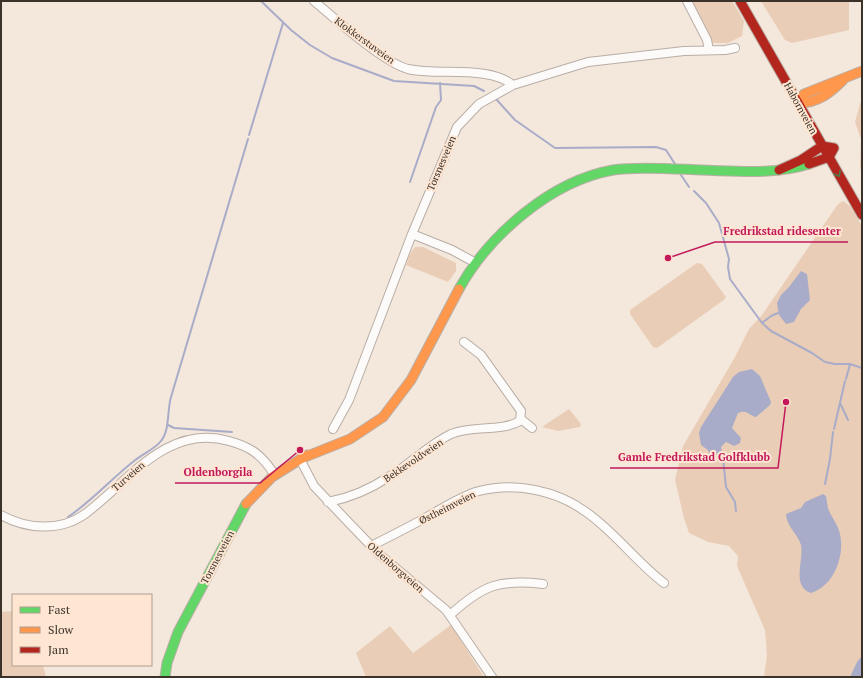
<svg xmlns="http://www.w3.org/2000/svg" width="863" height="678" viewBox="0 0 863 678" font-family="'PT Serif',serif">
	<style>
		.green { fill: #e9cdb6 }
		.water { fill: #a9acc8 }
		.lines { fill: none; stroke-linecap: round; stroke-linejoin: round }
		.stream { stroke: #a9acc8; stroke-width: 2 }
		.street-casing { stroke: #b8aea6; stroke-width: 10 }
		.fast-casing { stroke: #b8aea6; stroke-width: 11 }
		.slow-casing { stroke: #b8aea6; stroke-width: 11 }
		.jam-casing { stroke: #b8aea6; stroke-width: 11 }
		.street { stroke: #fdfbfa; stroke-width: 8 }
		.fast { stroke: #63d668; stroke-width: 9 }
		.slow { stroke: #ff974d; stroke-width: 9 }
		.jam { stroke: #b3261e; stroke-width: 9 }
		.oneway { stroke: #4d7c46 }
		.labels { text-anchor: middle; stroke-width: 4; stroke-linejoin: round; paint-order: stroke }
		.street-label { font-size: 10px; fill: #3b322a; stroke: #fee6d2 }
		.leader { fill: none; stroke: #c2185b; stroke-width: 1.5 }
		.callout-dot { fill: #c2185b; stroke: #fee6d2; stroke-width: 1.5 }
		.callout-label { font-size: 11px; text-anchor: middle; font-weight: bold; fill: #c2185b; stroke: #fee6d2; stroke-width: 4; stroke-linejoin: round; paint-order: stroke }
	</style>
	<rect width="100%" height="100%" fill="#f4e7dc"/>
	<path class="green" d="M 689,1 L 732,1 L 744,21 L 742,36 L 728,43 L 711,43 Z
		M 761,1 L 849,1 L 849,30 L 792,43 L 785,40 Z
		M 862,97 L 862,176 L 860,167 L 861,139 L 855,122 Z
		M 843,201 L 850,206 L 862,226 L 862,677 L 764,677 L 767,655 L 765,630 L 737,566 L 738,556 L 729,546 L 708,542 L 689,533 L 684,518 L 675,480 L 683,446 L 735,357 L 749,329 L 762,315 L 838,204 Z
		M 415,247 L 423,247 L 456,263 L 456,271 L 448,282 L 406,265 L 410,254 Z
		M 697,263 L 702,264 L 726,297 L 725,299 L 657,348 L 653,347 L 630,314 L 630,310 Z
		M 569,409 L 581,424 L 580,427 L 558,431 L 542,427 Z
		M 13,611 L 13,665 L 43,665 L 46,677 L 1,677 L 1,612 Z
		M 451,625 L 484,677 L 366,677 L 356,653 L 390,626 L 413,653 Z"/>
	<path class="water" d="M 801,271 L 807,274 L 810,300 L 801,309 L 794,322 L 786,324 L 779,315 L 777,303 L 781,295 L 789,287 Z
		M 752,369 L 760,376 L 771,402 L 770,405 L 756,417 C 748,415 747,409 738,413 L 732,428 L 741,438 L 740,443 L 734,446 L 726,442 L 721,447 L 723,458 L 719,454 L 711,458 L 708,450 L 701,445 L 699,433 L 701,427 L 733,377 L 739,372 Z
		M 823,494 L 826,496 C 827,500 827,504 828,508 C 831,517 838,524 840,534 C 845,556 834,586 811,593 C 791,587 804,560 801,545 C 798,534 786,526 786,514 L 801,508 L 805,502 Z
		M 862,656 L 862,677 L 850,677 L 857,662 Z"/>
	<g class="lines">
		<path class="stream" d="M 261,1 L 290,29
			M 291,30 L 310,45 L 332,58 L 394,81 L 474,86 L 484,91
			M 496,99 L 515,120 L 555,148 L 656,147 L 666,150 L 675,164
			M 249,135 L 283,23
			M 681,175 L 689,187
			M 410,182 L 436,107 L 441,100 L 440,83
			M 694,191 L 706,203 L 719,223 L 729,259 L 728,267 L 730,279 L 762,323 L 771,331 L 812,353 L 825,362 L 835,364 L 850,364 L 862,368
			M 762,323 L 771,316 L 778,313
			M 846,379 L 850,364
			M 840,403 L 848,420
			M 168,425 L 174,428 L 232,432
			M 834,429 L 845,381
			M 723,458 L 726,487 L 735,502 L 736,511
			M 825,484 L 830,459 L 833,432
			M 68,517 C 92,501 111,479 134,461 C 142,454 155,449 161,441 C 170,430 167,410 171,397 L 248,139"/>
		<g class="street-casing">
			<path id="street" d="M 314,1 C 334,18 384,63 408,69 C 439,76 488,65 513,85
				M 687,1 L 707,40 L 709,50
				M 412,234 L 452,250 L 476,263
				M 521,419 L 532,428
				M 333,429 L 349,400 L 412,234 L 457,127 L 479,104 L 513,85 L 588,62 L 684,51 L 725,50 L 735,48
				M 300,459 L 314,486 L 351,525 L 379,554 L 446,610 L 492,677
				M 328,502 C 350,498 372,488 390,476 C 411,464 428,445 451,434 C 471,425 501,432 520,421 L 521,411 L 481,355 L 464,342
				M 1,515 C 26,529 60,532 85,514 C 128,482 167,423 229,441 C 251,447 262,455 274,474
				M 371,546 C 389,537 407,528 425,518 C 442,509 460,496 479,491 C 515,482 556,490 586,512 C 615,532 636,562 664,583
				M 450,615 C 483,585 499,579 543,584"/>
		</g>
		<g class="fast-casing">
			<path id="fast" d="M 459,289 C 489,235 551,181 613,170 C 637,166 675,169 701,170 C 737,171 774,175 809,164
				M 165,677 L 167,663 L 178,632 L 246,504"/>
		</g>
		<g class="slow-casing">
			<path id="slow" d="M 843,80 C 830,93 818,103 799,103 L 804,94 L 862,71
				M 300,459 L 350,439 L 383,417 L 411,380 L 459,289
				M 246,504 L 272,477 L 307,455"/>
		</g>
		<g class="jam-casing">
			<path id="jam" d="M 740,1 L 862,215
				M 779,170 L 801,160 L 822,146 L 834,148 L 829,157 L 809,164"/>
		</g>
		<use href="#street" class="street"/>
		<use href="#fast" class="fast"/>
		<use href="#slow" class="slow"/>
		<use href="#jam" class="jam"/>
	</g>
	<defs><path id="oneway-chevron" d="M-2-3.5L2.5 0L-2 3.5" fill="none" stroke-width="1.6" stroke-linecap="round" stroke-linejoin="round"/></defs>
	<use class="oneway" href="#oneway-chevron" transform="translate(838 174) rotate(61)"/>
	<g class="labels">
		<g class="street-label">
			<text transform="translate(365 40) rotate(36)" y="4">Klokkerstuveien</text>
			<text transform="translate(801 108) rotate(61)" y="4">Habornveien</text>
			<text transform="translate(441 163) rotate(-67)" y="4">Torsnesveien</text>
			<text transform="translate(413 460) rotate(-34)" y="4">Bekkevoldveien</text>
			<text transform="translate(128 476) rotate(-41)" y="4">Turveien</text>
			<text transform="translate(447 507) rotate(-27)" y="4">Østheimveien</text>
			<text transform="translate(217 557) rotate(-62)" y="4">Torsnesveien</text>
			<text transform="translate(396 567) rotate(41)" y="4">Oldenborgveien</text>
		</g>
	</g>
	<path class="leader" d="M668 258L715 242H848M786 402L778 468H610M300 450L260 483H175"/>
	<g class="callout-dot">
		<circle cx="668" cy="258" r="4"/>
		<circle cx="786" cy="402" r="4"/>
		<circle cx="300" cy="450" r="4"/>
	</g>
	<g class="callout-label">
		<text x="782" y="235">Fredrikstad ridesenter</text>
		<text x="694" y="461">Gamle Fredrikstad Golfklubb</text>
		<text x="218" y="476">Oldenborgila</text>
	</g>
	<rect width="863" height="678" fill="none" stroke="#3b322a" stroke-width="4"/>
	<rect x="12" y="594" width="140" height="72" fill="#fee6d2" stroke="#b09e8f"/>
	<rect x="20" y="607" width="20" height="6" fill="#63d668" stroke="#b09e8f"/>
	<text x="48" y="614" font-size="12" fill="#3b322a">Fast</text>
	<rect x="20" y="627" width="20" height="6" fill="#ff974d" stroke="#b09e8f"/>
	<text x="48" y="634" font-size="12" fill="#3b322a">Slow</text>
	<rect x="20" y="647" width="20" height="6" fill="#b3261e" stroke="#b09e8f"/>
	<text x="48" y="654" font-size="12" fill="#3b322a">Jam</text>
</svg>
